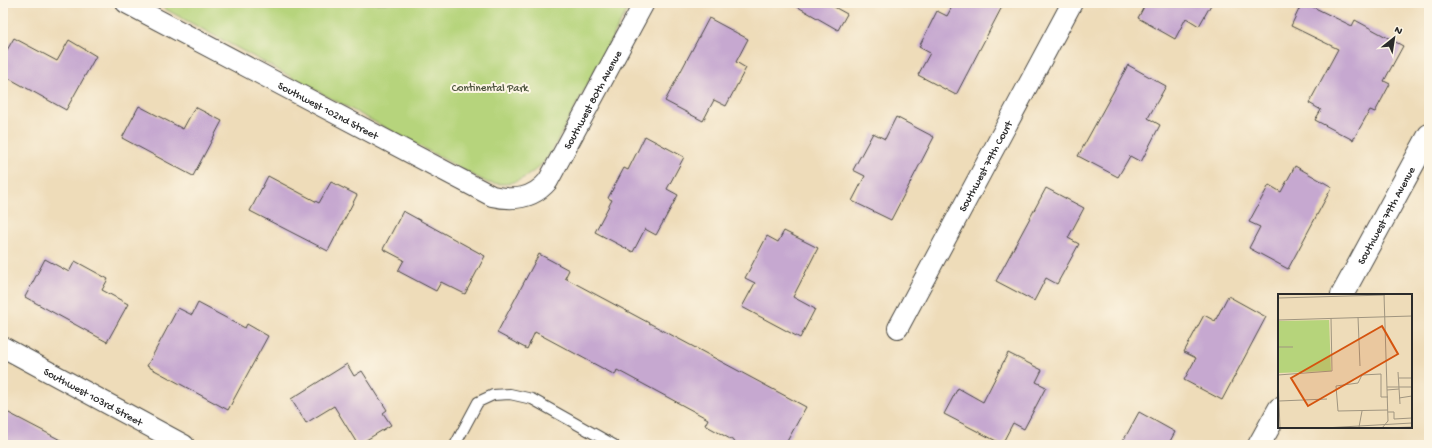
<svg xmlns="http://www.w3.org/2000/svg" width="1432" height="448" viewBox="0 0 1432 448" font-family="'Gochi Hand',sans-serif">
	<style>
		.green { fill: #b6d47b; stroke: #708053 }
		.building { fill: #c6a8d0 }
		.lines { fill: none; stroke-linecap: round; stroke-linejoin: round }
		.lane-casing { stroke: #484640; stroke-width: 12 }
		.street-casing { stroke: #484640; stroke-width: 22 }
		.secondary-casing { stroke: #484640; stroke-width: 24 }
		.lane { stroke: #fff; stroke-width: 10 }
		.street { stroke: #fff; stroke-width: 20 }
		.secondary { stroke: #fff; stroke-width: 22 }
		.labels { text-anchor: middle; stroke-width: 4; stroke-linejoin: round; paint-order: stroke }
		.park-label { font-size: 11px; fill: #4e553f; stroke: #fcf5e5 }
		.street-label { font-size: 11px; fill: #2b2b2b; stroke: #fcf5e5 }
		.inset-road { fill: none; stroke: #a09580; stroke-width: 1 }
		.view { fill: #d5540f; fill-opacity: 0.15; stroke: #d5540f; stroke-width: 2 }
		.inset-edge { fill: none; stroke: #2b2b2b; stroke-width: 2 }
	</style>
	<rect width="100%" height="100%" fill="#fcf5e5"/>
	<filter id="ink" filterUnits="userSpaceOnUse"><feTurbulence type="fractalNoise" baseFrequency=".025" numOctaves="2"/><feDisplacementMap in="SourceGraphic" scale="8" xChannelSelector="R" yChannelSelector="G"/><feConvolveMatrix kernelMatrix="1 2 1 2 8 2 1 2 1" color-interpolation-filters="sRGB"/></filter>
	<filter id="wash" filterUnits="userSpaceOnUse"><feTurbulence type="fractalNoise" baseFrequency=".012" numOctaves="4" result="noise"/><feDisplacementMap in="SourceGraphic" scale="16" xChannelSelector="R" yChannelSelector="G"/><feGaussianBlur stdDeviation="0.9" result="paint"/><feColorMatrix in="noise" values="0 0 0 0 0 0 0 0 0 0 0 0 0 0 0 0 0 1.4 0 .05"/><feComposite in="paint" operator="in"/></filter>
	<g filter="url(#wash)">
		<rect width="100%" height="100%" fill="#eedcb9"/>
		<path class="green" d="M 154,3 L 631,3 L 550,154 C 539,169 523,182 504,184 C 499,184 493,183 488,183 Z"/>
		<g id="blocks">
			<path class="building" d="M 791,3 L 827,3 L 847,14 L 838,30 Z
				M 954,3 L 1004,3 L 956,95 L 918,75 L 930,53 L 919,47 L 937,11 L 947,16 Z
				M 1146,3 L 1212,3 L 1199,26 L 1186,18 L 1175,39 L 1138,18 Z
				M 1302,3 L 1305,3 L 1352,26 L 1355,20 L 1403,46 L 1384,81 L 1390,84 L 1375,112 L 1370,110 L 1353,140 L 1315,120 L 1321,110 L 1309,103 L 1338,49 L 1291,26 Z
				M 709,18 L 748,39 L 736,62 L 746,68 L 726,106 L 714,100 L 703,121 L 665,101 Z
				M 14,38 L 57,61 L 69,40 L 96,56 L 66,110 L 3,75 L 3,57 Z
				M 1128,65 L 1166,86 L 1148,118 L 1160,125 L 1141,162 L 1130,156 L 1118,177 L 1078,156 Z
				M 139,106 L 183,129 L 195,107 L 222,121 L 193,176 L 122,138 Z
				M 896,117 L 934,137 L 891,220 L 852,201 L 865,176 L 853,170 L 873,133 L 885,139 Z
				M 645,136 L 684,157 L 667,189 L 678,195 L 656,235 L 645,229 L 633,252 L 595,232 L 612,200 L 608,198 L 624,168 L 628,170 Z
				M 1295,166 L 1332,187 L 1288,269 L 1249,248 L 1260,227 L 1249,222 L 1269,185 L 1281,192 Z
				M 268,176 L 319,203 L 331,182 L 357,195 L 328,251 L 250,211 Z
				M 1046,188 L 1084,208 L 1068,238 L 1079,244 L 1057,284 L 1046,278 L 1034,301 L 996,281 Z
				M 403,211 L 485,256 L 465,294 L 441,282 L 436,291 L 398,271 L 404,260 L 383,249 Z
				M 784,231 L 818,248 L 793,297 L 815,309 L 800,338 L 742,307 L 755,283 L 745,278 L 767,236 L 778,242 Z
				M 539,254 L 569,270 L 565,278 L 806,407 L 785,445 L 741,445 L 705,425 L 708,419 L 617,370 L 615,375 L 535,332 L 527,349 L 497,333 Z
				M 45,259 L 69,272 L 75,261 L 108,279 L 102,290 L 128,304 L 107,342 L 25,297 Z
				M 1228,296 L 1266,317 L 1222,400 L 1184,380 L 1196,358 L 1184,352 L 1204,315 L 1215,321 Z
				M 198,303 L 245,328 L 247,324 L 268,336 L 228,410 L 147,366 L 178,308 L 192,315 Z
				M 1008,353 L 1042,370 L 1036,382 L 1046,387 L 1024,429 L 1013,423 L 1002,444 L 944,414 L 958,388 L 983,402 Z
				M 347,364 L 354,376 L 362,371 L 387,410 L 383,413 L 391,425 L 358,445 L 334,406 L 306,423 L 291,399 Z
				M 3,410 L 70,445 L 3,445 Z
				M 1139,412 L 1175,432 L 1168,445 L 1121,445 Z"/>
		</g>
	</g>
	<g filter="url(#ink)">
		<use href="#blocks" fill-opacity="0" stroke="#484640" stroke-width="1"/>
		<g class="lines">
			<g class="lane-casing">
				<path id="lane" d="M 455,445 L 478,402 L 493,395 L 510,394 L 532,399 L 614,445"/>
			</g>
			<g class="street-casing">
				<g id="street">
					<path id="s1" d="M 126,3 L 492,196 C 514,201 533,199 548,181 L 644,3"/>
					<path id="s2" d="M 898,328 L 1072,3"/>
					<path id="s3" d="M 3,347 L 184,445"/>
				</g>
			</g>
			<g class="secondary-casing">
				<g id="secondary">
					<path id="s4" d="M 1342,295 L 1429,135"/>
					<path d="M 1259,445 L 1279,409"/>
				</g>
			</g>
			<use href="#lane" class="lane"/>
			<use href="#street" class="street"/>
			<use href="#secondary" class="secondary"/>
		</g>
	</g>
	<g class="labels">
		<g class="park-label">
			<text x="490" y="91">Continental Park</text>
		</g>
		<g class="street-label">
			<text dy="4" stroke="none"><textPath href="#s1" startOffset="568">Southwest 80th Avenue</textPath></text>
			<text dy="4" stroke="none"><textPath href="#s1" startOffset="229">Southwest 102nd Street</textPath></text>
			<text dy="4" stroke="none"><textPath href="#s2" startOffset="184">Southwest 79th Court</textPath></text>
			<text dy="4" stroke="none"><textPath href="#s4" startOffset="91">Southwest 79th Avenue</textPath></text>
			<text dy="4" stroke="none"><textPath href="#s3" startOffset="103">Southwest 103rd Street</textPath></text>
		</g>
	</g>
	<g transform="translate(1278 294)">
		<rect width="134" height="134" fill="#eedcb9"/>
		<path d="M 51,26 L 53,77 L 0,79 L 0,27 Z" fill="#b6d47b"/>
		<path class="inset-road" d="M 0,4 L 107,1M 80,23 L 82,72M 0,26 L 134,22M 0,53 L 15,53M 120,78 L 122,110M 0,81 L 54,77 L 53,24M 0,83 L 2,134M 121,84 L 134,84M 109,93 L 134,93M 109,96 L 121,95M 110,103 L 103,103 L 103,80 L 84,81 L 80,89 L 58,92 L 60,117 L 110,116M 121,104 L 134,102M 1,107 L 49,105M 110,118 L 116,118 L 116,125 L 134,124M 81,133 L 84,117M 46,134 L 134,129M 104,134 L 110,127 L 106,0M 105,134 L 134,133"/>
		<path class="view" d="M 104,32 L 120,60 L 30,112 L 13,84 Z"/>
		<rect width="134" height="134" class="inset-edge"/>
	</g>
	<rect width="1432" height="448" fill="none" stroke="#fcf5e5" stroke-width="16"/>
	<g transform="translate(1394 38) rotate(30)" stroke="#fcf5e5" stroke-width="3" paint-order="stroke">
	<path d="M0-3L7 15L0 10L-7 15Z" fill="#2b2b2b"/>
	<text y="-6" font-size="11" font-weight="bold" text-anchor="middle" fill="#2b2b2b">N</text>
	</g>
</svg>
